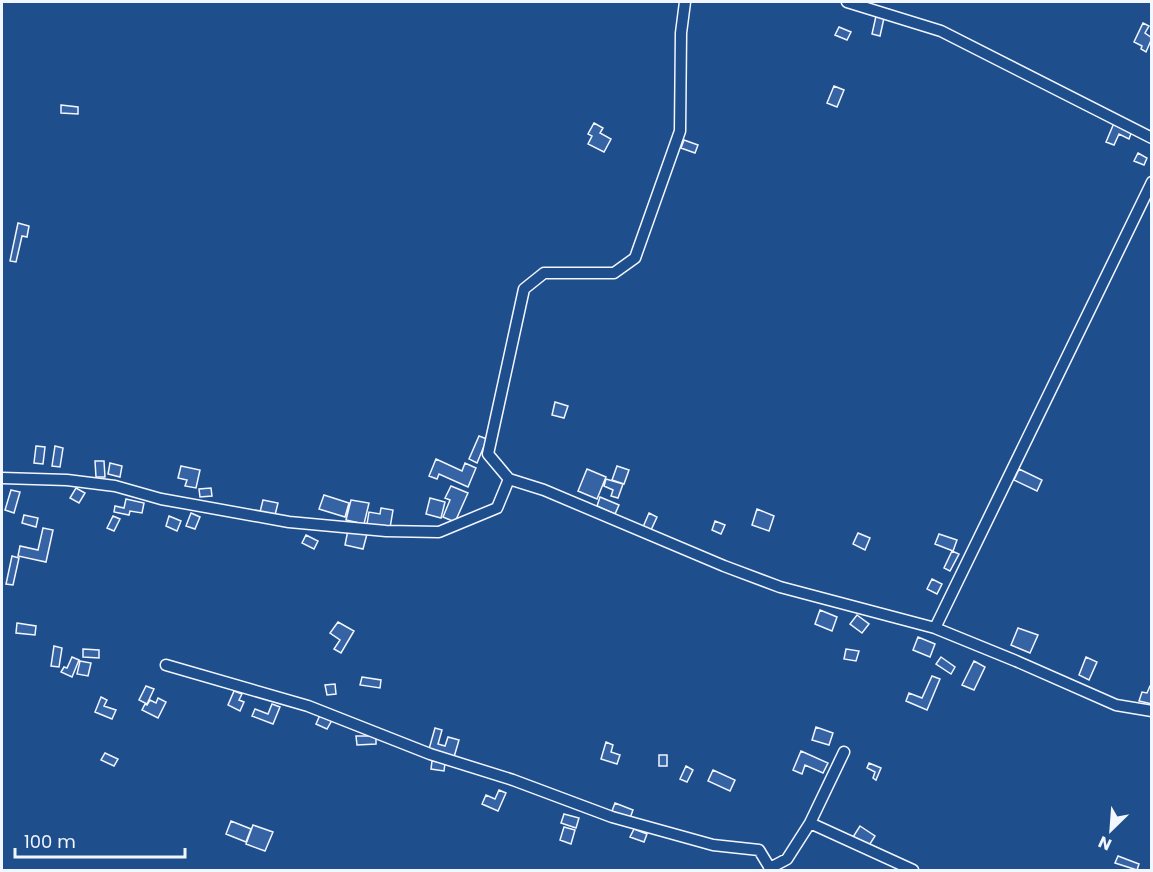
<svg xmlns="http://www.w3.org/2000/svg" width="1153" height="872" viewBox="0 0 1153 872" font-family="Poppins,sans-serif">
	<style>
		.building { fill: #3563a3; stroke: #f2f6ff; stroke-width: 1.5 }
		.lines { fill: none; stroke-linecap: round; stroke-linejoin: round }
		.street-casing { stroke: #f2f6ff; stroke-width: 13 }
		.street { stroke: #1f4e8c; stroke-width: 10 }
	</style>
	<rect width="100%" height="100%" fill="#1f4e8c"/>
	<path class="building" d="M 876,16 L 884,18 L 880,36 L 872,34 Z
		M 1143,23 L 1149,26 L 1145,33 L 1152,38 L 1146,52 L 1141,49 L 1142,46 L 1134,42 Z
		M 839,27 L 851,32 L 847,40 L 835,35 Z
		M 834,86 L 844,90 L 837,107 L 827,103 Z
		M 61,105 L 78,107 L 78,114 L 61,113 Z
		M 594,123 L 603,128 L 600,133 L 611,139 L 604,152 L 588,144 L 592,136 L 588,134 Z
		M 1114,123 L 1132,131 L 1129,139 L 1119,134 L 1114,145 L 1106,142 Z
		M 684,140 L 698,145 L 695,153 L 681,148 Z
		M 1138,153 L 1147,158 L 1144,165 L 1134,161 Z
		M 18,223 L 29,226 L 27,237 L 22,236 L 16,262 L 10,261 Z
		M 555,402 L 568,406 L 564,418 L 552,415 Z
		M 479,436 L 487,439 L 477,463 L 469,459 Z
		M 36,446 L 45,447 L 43,464 L 34,463 Z
		M 55,446 L 63,448 L 60,467 L 52,466 Z
		M 436,459 L 462,471 L 465,463 L 476,468 L 468,487 L 439,474 L 437,479 L 429,476 Z
		M 95,461 L 104,461 L 105,477 L 96,477 Z
		M 110,463 L 122,466 L 120,477 L 108,474 Z
		M 181,466 L 200,470 L 196,488 L 185,486 L 187,480 L 178,478 Z
		M 617,466 L 629,470 L 624,484 L 612,480 Z
		M 587,469 L 606,477 L 597,499 L 578,491 Z
		M 1019,469 L 1042,480 L 1037,491 L 1014,480 Z
		M 606,479 L 623,484 L 618,498 L 611,496 L 613,490 L 604,486 Z
		M 451,486 L 468,493 L 455,522 L 443,517 L 450,500 L 445,498 Z
		M 76,488 L 85,493 L 79,503 L 70,498 Z
		M 211,488 L 212,496 L 200,497 L 199,489 Z
		M 11,490 L 20,492 L 14,513 L 5,510 Z
		M 324,495 L 349,503 L 345,517 L 319,509 Z
		M 600,497 L 619,505 L 615,514 L 597,506 Z
		M 430,498 L 445,502 L 441,518 L 426,514 Z
		M 126,499 L 144,503 L 142,513 L 130,511 L 129,515 L 114,512 L 115,506 L 124,508 Z
		M 263,500 L 278,503 L 275,515 L 260,512 Z
		M 351,500 L 369,503 L 364,524 L 346,520 Z
		M 381,508 L 393,510 L 390,528 L 367,524 L 369,512 L 380,514 Z
		M 757,509 L 774,516 L 769,531 L 752,525 Z
		M 191,513 L 200,517 L 195,529 L 186,526 Z
		M 649,513 L 657,517 L 651,530 L 643,527 Z
		M 24,515 L 38,518 L 36,527 L 22,523 Z
		M 113,516 L 120,519 L 114,531 L 107,528 Z
		M 169,516 L 181,521 L 177,531 L 166,526 Z
		M 715,521 L 725,525 L 721,534 L 712,530 Z
		M 43,528 L 53,530 L 46,562 L 18,556 L 20,546 L 38,550 Z
		M 348,530 L 367,534 L 363,549 L 345,545 Z
		M 858,533 L 870,538 L 865,550 L 853,544 Z
		M 939,534 L 957,540 L 953,551 L 935,544 Z
		M 306,535 L 318,541 L 314,549 L 302,543 Z
		M 952,551 L 959,554 L 950,571 L 944,568 Z
		M 12,556 L 19,558 L 13,585 L 6,584 Z
		M 932,579 L 942,584 L 937,594 L 927,589 Z
		M 820,610 L 837,617 L 832,631 L 815,624 Z
		M 857,615 L 869,624 L 862,633 L 850,624 Z
		M 338,622 L 354,631 L 341,653 L 334,649 L 340,640 L 330,633 Z
		M 17,623 L 36,626 L 35,635 L 16,633 Z
		M 1018,628 L 1038,635 L 1030,653 L 1011,645 Z
		M 918,637 L 935,644 L 930,657 L 913,650 Z
		M 54,646 L 62,648 L 59,667 L 51,666 Z
		M 83,649 L 99,650 L 99,658 L 83,657 Z
		M 846,649 L 859,651 L 856,661 L 844,659 Z
		M 72,657 L 79,660 L 72,677 L 61,672 L 64,667 L 67,668 Z
		M 941,657 L 955,667 L 951,674 L 936,664 Z
		M 1086,657 L 1097,662 L 1089,680 L 1079,675 Z
		M 80,661 L 91,663 L 88,676 L 77,674 Z
		M 974,661 L 985,667 L 974,690 L 962,685 Z
		M 932,676 L 940,679 L 927,710 L 906,701 L 909,693 L 922,698 Z
		M 362,677 L 381,680 L 380,688 L 360,685 Z
		M 335,684 L 336,694 L 327,695 L 325,685 Z
		M 146,686 L 154,689 L 147,704 L 139,700 Z
		M 1150,686 L 1152,686 L 1152,704 L 1139,701 L 1142,692 L 1147,693 Z
		M 234,691 L 242,694 L 239,700 L 244,702 L 240,711 L 228,705 Z
		M 101,697 L 107,700 L 104,706 L 116,710 L 112,719 L 95,712 Z
		M 158,698 L 166,702 L 158,718 L 142,710 L 145,704 L 147,705 L 150,700 L 156,703 Z
		M 272,704 L 280,707 L 273,724 L 252,716 L 255,709 L 268,714 Z
		M 320,715 L 332,720 L 327,729 L 316,724 Z
		M 816,727 L 833,733 L 829,745 L 812,740 Z
		M 435,728 L 442,730 L 438,744 L 445,746 L 448,737 L 459,740 L 454,757 L 429,749 Z
		M 356,736 L 376,736 L 376,744 L 357,745 Z
		M 606,742 L 613,745 L 611,752 L 620,755 L 617,764 L 601,759 Z
		M 801,751 L 828,763 L 823,773 L 805,765 L 802,774 L 793,770 Z
		M 105,753 L 118,759 L 114,766 L 101,760 Z
		M 659,755 L 667,755 L 667,766 L 659,766 Z
		M 432,761 L 445,763 L 444,771 L 431,769 Z
		M 869,763 L 881,768 L 876,780 L 873,778 L 875,772 L 867,768 Z
		M 686,766 L 693,770 L 687,782 L 680,779 Z
		M 713,770 L 735,780 L 730,791 L 708,781 Z
		M 499,790 L 506,793 L 498,811 L 482,804 L 486,795 L 495,799 Z
		M 615,803 L 633,810 L 630,818 L 612,811 Z
		M 564,814 L 579,818 L 576,828 L 561,823 Z
		M 231,821 L 251,829 L 246,842 L 226,834 Z
		M 253,825 L 273,832 L 265,851 L 246,844 Z
		M 860,826 L 875,836 L 868,847 L 853,837 Z
		M 564,827 L 575,830 L 571,844 L 560,840 Z
		M 634,829 L 647,834 L 644,842 L 630,837 Z
		M 1118,856 L 1139,864 L 1137,870 L 1115,863 Z"/>
	<g class="lines">
		<g class="street-casing">
			<path id="street" d="M 847,2 L 941,31 L 1152,138
				M 2,478 L 67,480 L 115,486 L 161,499 L 289,522 L 386,531 L 439,532 L 497,508 L 509,479 L 488,454 L 524,289 L 544,273 L 614,273 L 635,258 L 680,131 L 681,33 L 685,2
				M 509,479 L 544,490 L 724,566 L 780,587 L 935,628 L 1016,661 L 1116,705 L 1152,711
				M 935,628 L 1152,182
				M 166,665 L 308,706 L 430,754 L 513,780 L 612,817 L 713,845 L 759,850 L 770,868
				M 810,823 L 913,870
				M 769,870 L 770,868 L 787,859 L 810,823 L 844,752"/>
		</g>
		<use href="#street" class="street"/>
	</g>
	<rect width="1153" height="872" fill="none" stroke="#f2f6ff" stroke-width="6"/>
	<g transform="translate(1111 830) rotate(205)" stroke="#1f4e8c" stroke-width="4.5" paint-order="stroke">
	<path d="M0-4.5L10 22L0 15L-10 22Z" fill="#f2f6ff"/>
	<text y="-9" font-size="16" font-weight="bold" text-anchor="middle" fill="#f2f6ff">N</text>
	</g>
	<path d="M15 848v9h170v-9" fill="none" stroke="#f2f6ff" stroke-width="3"/>
	<text x="24" y="848" font-size="18" fill="#f2f6ff" stroke="#1f4e8c" stroke-width="4.5" paint-order="stroke">100 m</text>
</svg>
